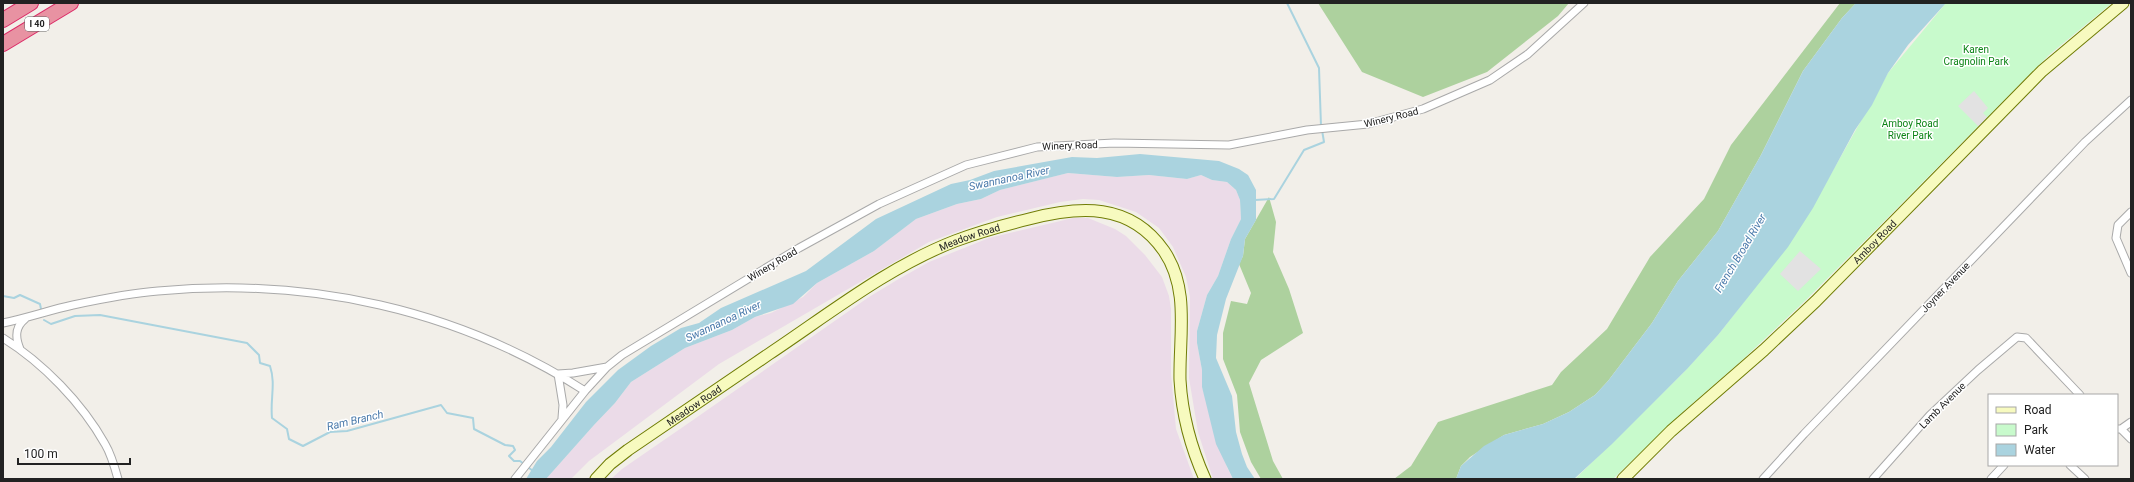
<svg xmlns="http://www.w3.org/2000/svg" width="2134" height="482" viewBox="0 0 2134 482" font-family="Roboto,sans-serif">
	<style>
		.industrial { fill: #ebdbe8 }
		.forest { fill: #add19e }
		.park { fill: #c8facc }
		.parking { fill: #e2e2e2 }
		.water { fill: #aad3df }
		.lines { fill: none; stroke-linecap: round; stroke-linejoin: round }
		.stream { stroke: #aad3df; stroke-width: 2 }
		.minor-casing { stroke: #a9a9a9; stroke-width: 9 }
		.secondary-casing { stroke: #707d05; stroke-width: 13 }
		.motorway-casing { stroke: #dc2a67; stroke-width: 16 }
		.minor { stroke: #fff; stroke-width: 7 }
		.secondary { stroke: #f7fabf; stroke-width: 11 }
		.motorway { stroke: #e892a2; stroke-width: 14 }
		.labels { text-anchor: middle; stroke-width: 3; stroke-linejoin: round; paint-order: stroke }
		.shield { fill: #fff; stroke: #646464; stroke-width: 1 }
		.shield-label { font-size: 9px; font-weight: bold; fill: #222 }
		.park-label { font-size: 10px; fill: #0c8416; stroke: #fff }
		.street-label { font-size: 10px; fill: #222; stroke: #fff }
		.water-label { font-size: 11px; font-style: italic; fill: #4a7aab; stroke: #fff }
	</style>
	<rect width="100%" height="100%" fill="#f2efe9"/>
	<path class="industrial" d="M 1068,173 L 1117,177 L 1149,175 L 1187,179 L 1201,175 L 1212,180 L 1227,182 L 1236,190 L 1240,200 L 1241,219 L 1231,239 L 1218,276 L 1207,295 L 1197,331 L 1197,343 L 1202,370 L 1202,387 L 1227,467 L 1233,479 L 1213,479 L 1198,432 L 1189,378 L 1190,297 L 1186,277 L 1173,247 L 1159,228 L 1136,212 L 1099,200 L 1083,199 L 1060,202 L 997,217 L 929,242 L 719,364 L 589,461 L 571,479 L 546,479 L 594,425 L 615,403 L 631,382 L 685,348 L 732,330 L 755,317 L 771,313 L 803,297 L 817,283 L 874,251 L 916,219 L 957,204 L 981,199 L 1000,190 Z
		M 1073,218 L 1088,218 L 1115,229 L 1126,236 L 1145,255 L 1162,277 L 1169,296 L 1171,309 L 1171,374 L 1176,429 L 1194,479 L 611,479 L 622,469 L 693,420 L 869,297 L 897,280 L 929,262 L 989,238 Z"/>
	<path class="forest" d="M 1318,3 L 1569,3 L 1558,16 L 1487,72 L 1423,97 L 1362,72 Z
		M 1840,3 L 1856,3 L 1842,18 L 1803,71 L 1761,155 L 1718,231 L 1678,281 L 1652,323 L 1608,381 L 1595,395 L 1569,412 L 1543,424 L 1504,435 L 1470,457 L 1461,466 L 1456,479 L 1394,479 L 1411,466 L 1438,422 L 1552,385 L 1561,372 L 1607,329 L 1650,257 L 1704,199 L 1731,145 Z
		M 1269,197 L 1276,222 L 1273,252 L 1289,289 L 1303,333 L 1261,360 L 1249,383 L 1273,461 L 1283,479 L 1261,479 L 1251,462 L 1240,432 L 1237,395 L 1223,359 L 1223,333 L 1231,301 L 1247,304 L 1251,293 L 1239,264 L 1243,256 L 1245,239 Z"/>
	<path class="park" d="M 1946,3 L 2112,3 L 2049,55 L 1806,300 L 1740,362 L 1686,409 L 1613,479 L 1575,479 L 1682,374 L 1718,335 L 1743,303 L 1814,204 L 1888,73 Z"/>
	<path class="parking" d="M 1974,91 L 1988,108 L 1983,113 L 1989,119 L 1980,128 L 1958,106 Z
		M 1800,251 L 1821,269 L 1798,291 L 1780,274 Z"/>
	<path class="water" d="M 1856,3 L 1946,3 L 1908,45 L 1888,73 L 1872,105 L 1855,130 L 1813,208 L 1788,247 L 1718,335 L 1687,369 L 1612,444 L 1574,479 L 1456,479 L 1461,466 L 1484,446 L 1504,435 L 1543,424 L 1569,412 L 1595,395 L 1608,381 L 1652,323 L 1678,281 L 1718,231 L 1761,155 L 1803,71 L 1842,18 Z
		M 1140,154 L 1219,161 L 1239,169 L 1248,175 L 1256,190 L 1256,220 L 1245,239 L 1243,256 L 1226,299 L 1217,335 L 1216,358 L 1232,396 L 1236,432 L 1242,454 L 1247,467 L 1255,479 L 1233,479 L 1216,444 L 1202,387 L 1202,370 L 1197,343 L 1197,331 L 1207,295 L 1218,276 L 1231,239 L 1241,219 L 1240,200 L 1236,190 L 1227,182 L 1212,180 L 1201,175 L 1187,179 L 1149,175 L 1117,177 L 1068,173 L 1000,190 L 981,199 L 957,204 L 916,219 L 874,251 L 817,283 L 793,304 L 755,317 L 732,330 L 685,348 L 631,382 L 615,403 L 594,425 L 546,479 L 526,479 L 537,461 L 551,447 L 586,402 L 618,370 L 651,346 L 681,328 L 699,323 L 721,308 L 806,271 L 876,219 L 951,184 L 970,180 L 994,171 L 1072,157 L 1097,158 Z"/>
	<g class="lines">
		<path class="stream" d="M 1287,3 L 1319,68 L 1321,126
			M 1255,200 L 1274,199 L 1304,150 L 1324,142 L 1322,130
			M 3,296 L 14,298 L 20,295 L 40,304 L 41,309
			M 44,320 L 51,324 L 75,316 L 100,315 L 247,343 L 259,355 L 260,363 L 270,366 C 276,384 270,399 272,418 L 287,429 L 289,439 L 303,446 L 330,432 L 347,431 L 441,405 L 447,413 L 473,418 L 474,429 L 505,445 L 513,446 L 515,450 L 509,456 L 514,461 L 520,461 L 533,471"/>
		<g class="minor-casing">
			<path id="minor" d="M 2131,212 L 2118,225 L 2116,238 L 2131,273
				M 3,323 C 27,318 50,310 73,305 C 101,299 130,293 158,291 C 309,277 457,309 585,391
				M 3,338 C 43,363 82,403 105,444 C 111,454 115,468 118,479
				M 20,349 C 15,337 15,327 25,319
				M 562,418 L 563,405 L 558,374 L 573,373 L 607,367
				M 2117,429 L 2121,429 L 2131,422
				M 2121,429 L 2131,439
				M 2070,465 L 2085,479
				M 515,479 L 585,391 L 607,367 L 622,355 L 799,248 L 879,204 L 966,165 L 1037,147 L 1114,143 L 1229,145 L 1307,130 L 1368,124 L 1423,109 L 1490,80 L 1528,54 L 1584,3
				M 1763,479 L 1804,434 L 2085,142 L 2131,100
				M 1873,479 L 1930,415 L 1978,370 L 2017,337 L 2026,338 L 2080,395
				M 1991,479 L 2004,465"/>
		</g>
		<g class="secondary-casing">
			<g id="secondary">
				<path id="s1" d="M 596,479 L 610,464 L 628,450 C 675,418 722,386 769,354 C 829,314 888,267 955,241 C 979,232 1004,225 1029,219 C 1079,206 1130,202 1164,251 C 1190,289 1179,336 1180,380 C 1182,414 1191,448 1205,479"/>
				<path id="s2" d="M 1623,479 L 1671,431 L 1764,350 L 1816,301 L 2042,71 L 2123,3"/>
			</g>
		</g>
		<g class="motorway-casing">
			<path id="motorway" d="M 3,20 L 31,3
				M 3,44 L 71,3"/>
		</g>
		<use href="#minor" class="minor"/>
		<use href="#secondary" class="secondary"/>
		<use href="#motorway" class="motorway"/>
	</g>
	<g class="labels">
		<rect class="shield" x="25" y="17" width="24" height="14" rx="3"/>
		<g class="shield-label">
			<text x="37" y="27">I 40</text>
		</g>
		<g class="park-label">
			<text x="1976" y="53">Karen<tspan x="1976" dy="12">Cragnolin Park</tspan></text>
			<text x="1910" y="127">Amboy Road<tspan x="1910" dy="12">River Park</tspan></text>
		</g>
		<g class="street-label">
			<text transform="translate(1391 117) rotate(-14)" y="4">Winery Road</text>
			<text transform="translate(1070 145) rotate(-2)" y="4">Winery Road</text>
			<text dy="4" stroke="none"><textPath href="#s1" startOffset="447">Meadow Road</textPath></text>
			<text dy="4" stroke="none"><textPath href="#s2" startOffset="346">Amboy Road</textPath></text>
			<text transform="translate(772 264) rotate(-31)" y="4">Winery Road</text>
			<text transform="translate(1945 287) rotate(-46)" y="4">Joyner Avenue</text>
			<text dy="4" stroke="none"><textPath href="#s1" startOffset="123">Meadow Road</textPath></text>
			<text transform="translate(1942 405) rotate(-45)" y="4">Lamb Avenue</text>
		</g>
		<g class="water-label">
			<text transform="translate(1009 178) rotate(-12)" y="4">Swannanoa River</text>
			<text transform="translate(1740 253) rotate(-59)" y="4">French Broad River</text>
			<text transform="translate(723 321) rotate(-25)" y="4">Swannanoa River</text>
			<text transform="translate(355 420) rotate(-13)" y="4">Ram Branch</text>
		</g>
	</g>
	<rect width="2134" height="482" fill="none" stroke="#222222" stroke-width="8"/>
	<rect x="1988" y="394" width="130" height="72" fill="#ffffff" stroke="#a7a7a7"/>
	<rect x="1996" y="407" width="20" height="6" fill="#f7fabf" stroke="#a7a7a7"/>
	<text x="2024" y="414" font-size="12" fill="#222222">Road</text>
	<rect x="1996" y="424" width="20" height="12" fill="#c8facc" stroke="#a7a7a7"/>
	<text x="2024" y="434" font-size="12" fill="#222222">Park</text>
	<rect x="1996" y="444" width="20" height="12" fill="#aad3df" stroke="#a7a7a7"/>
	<text x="2024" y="454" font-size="12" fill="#222222">Water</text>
	<path d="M18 458v6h112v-6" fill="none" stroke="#222222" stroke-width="2"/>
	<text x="24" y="458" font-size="12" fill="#222222" stroke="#ffffff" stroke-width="3" paint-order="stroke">100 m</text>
</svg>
